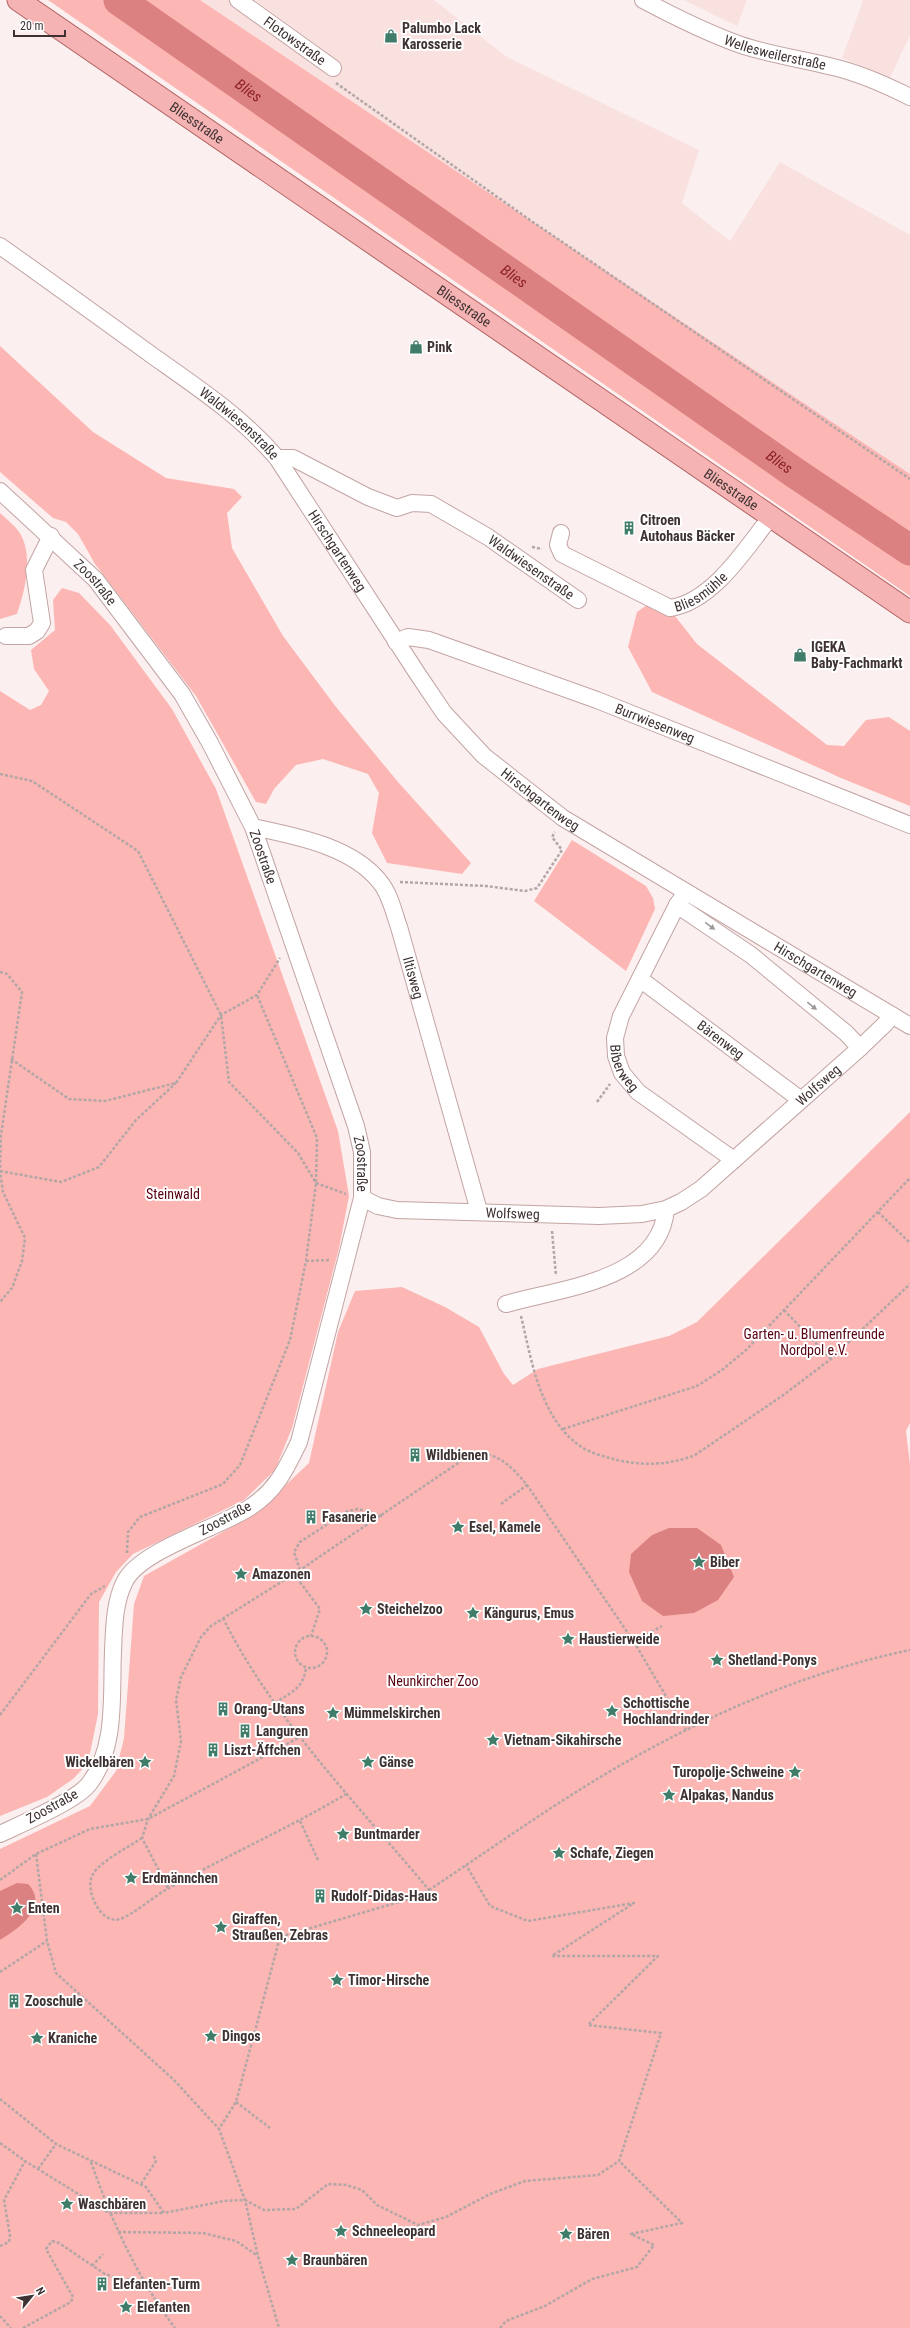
<svg xmlns="http://www.w3.org/2000/svg" width="910" height="2328" viewBox="0 0 910 2328" font-family="'Roboto Condensed',sans-serif">
	<style>
		.built { fill: #f9e1e0 }
		.green { fill: #fcb6b4 }
		.water { fill: #dc8181 }
		.lines { fill: none; stroke-linecap: round; stroke-linejoin: round }
		.river { stroke: #dc8181; stroke-width: 31 }
		.minor-casing { stroke: #c2a4a3; stroke-width: 18 }
		.major-casing { stroke: #b26565; stroke-width: 23 }
		.path { stroke: #b2a6a6; stroke-width: 2.5; stroke-dasharray: 3 2; stroke-linecap: butt }
		.minor { stroke: #fff; stroke-width: 16 }
		.major { stroke: #f6b3b3; stroke-width: 21 }
		.oneway { fill: #9e9898 }
		.labels { text-anchor: middle; stroke-width: 4; stroke-linejoin: round; paint-order: stroke }
		.poi-label { font-size: 14px; font-weight: bold; fill: #3e3232; stroke: #fff; text-anchor: start }
		.street-label { font-size: 14px; fill: #3e3232; stroke: #fff }
		.park-label { font-size: 14px; fill: #580312; stroke: #fff }
		.water-label { font-size: 15px; font-style: italic; fill: #8c202b; stroke: #fff }
	</style>
	<rect width="100%" height="100%" fill="#fcefef"/>
	<path class="built" d="M 200,0 L 434,0 L 507,57 L 699,150 L 682,203 L 730,241 L 780,162 L 910,235 L 910,474 Z
		M 684,0 L 747,0 L 737,26 Z
		M 861,0 L 910,0 L 910,35 L 890,78 L 842,58 L 863,1 Z"/>
	<path class="green" d="M 48,0 L 200,0 L 910,474 L 910,596 Z
		M 0,346 L 93,432 L 166,478 L 234,489 L 242,497 L 227,513 L 232,548 L 283,636 L 336,707 L 398,782 L 471,863 L 462,874 L 387,863 L 372,833 L 379,793 L 368,774 L 323,759 L 296,765 L 274,789 L 266,804 L 256,802 L 196,696 L 95,564 L 78,534 L 66,522 L 53,518 L 0,472 Z
		M 0,513 C 6,519 17,527 21,535 C 33,558 25,590 17,614 L 0,619 Z
		M 62,588 L 79,593 L 110,625 L 172,709 L 216,789 L 338,1131 L 349,1196 L 339,1248 L 292,1428 L 275,1470 L 244,1500 L 133,1554 L 116,1572 L 99,1602 L 98,1714 L 88,1763 L 73,1779 L 47,1797 L 0,1816 L 0,691 L 30,710 L 41,705 L 49,691 L 34,669 L 31,650 L 55,630 L 53,600 Z
		M 647,605 L 675,616 L 697,644 L 827,745 L 844,746 L 866,720 L 889,717 L 910,731 L 910,806 L 841,778 L 652,692 L 628,647 L 637,612 Z
		M 572,840 L 646,886 L 653,898 L 655,909 L 626,971 L 534,901 Z
		M 910,1112 L 910,1423 L 906,1431 L 910,1465 L 910,2328 L 0,2328 L 0,1849 L 90,1806 L 116,1771 L 124,1738 L 134,1604 L 144,1576 L 255,1514 L 309,1463 L 338,1332 L 355,1291 L 402,1287 L 445,1307 L 479,1327 L 504,1374 L 513,1385 L 538,1369 L 669,1336 L 697,1322 Z"/>
	<path class="water" d="M 669,1528 L 697,1528 L 721,1545 L 734,1577 L 718,1600 L 694,1613 L 663,1616 L 642,1601 L 629,1572 L 631,1554 L 652,1535 Z
		M 17,1883 L 28,1884 C 50,1907 18,1929 0,1940 L 0,1891 Z"/>
	<g class="lines">
		<path class="river" id="s1" d="M 119,0 L 795,473 L 910,550"/>
		<g class="minor-casing">
			<g id="minor">
				<path id="s2" d="M 238,0 L 333,68"/>
				<path id="s3" d="M 643,0 C 675,17 707,33 741,45 C 771,55 802,59 833,67 C 859,73 886,85 910,97"/>
				<path id="s4" d="M 0,246 C 51,282 102,319 153,356 C 197,387 242,417 277,458 L 417,673 L 444,713 L 484,756 L 563,818 L 910,1026"/>
				<path id="s5" d="M 277,458 L 293,458 L 368,497 L 397,508 L 412,503 L 431,504 L 488,537 L 578,600"/>
				<path id="s6" d="M 0,491 L 96,580 L 182,694 L 210,743 L 253,827 L 356,1126 L 362,1152 L 362,1198 L 299,1442 C 286,1469 276,1491 249,1508 C 218,1528 141,1550 125,1581 C 114,1602 114,1629 113,1652 C 111,1695 117,1748 89,1784 C 76,1801 21,1824 0,1834"/>
				<path id="s7" d="M 561,533 L 558,545 L 562,554 L 670,608 C 713,602 747,547 772,515"/>
				<path d="M 6,636 L 29,636 L 37,631 L 42,623 L 34,570 L 51,536"/>
				<path id="s8" d="M 396,642 L 408,637 L 429,640 L 597,700 L 910,825"/>
				<path id="s9" d="M 253,827 C 295,836 352,846 380,882 C 390,894 394,913 399,927 L 479,1211"/>
				<path id="s10" d="M 686,892 L 677,905 L 621,1016 L 615,1038 L 616,1056 L 622,1073 L 638,1092 L 734,1160"/>
				<path d="M 677,905 L 751,955 L 846,1033 L 860,1048"/>
				<path id="s11" d="M 640,979 L 801,1100"/>
				<path id="s12" d="M 362,1198 L 378,1206 L 397,1210 L 599,1216 L 642,1214 L 666,1209 L 681,1202 L 701,1189 L 860,1048 L 885,1024 L 892,1015"/>
				<path d="M 506,1304 C 560,1288 660,1281 666,1209"/>
			</g>
		</g>
		<g class="major-casing">
			<g id="major">
				<path id="s13" d="M 18,0 L 910,612"/>
			</g>
		</g>
		<path class="path" d="M 336,83 L 530,220 L 910,479
			M 532,547 L 542,549
			M 0,774 L 32,781 L 138,851 L 221,1015 L 229,1082 L 298,1153 L 316,1183 L 346,1194
			M 400,882 L 486,886 L 525,891 L 537,888 L 562,850 L 552,837 L 555,832
			M 0,972 L 7,974 L 22,992 L 1,1135 L 0,1171 L 3,1192 L 25,1238 L 22,1261 L 12,1288 L 0,1302
			M 11,1059 L 69,1099 L 105,1101 L 176,1083 L 221,1015 L 257,995 L 280,958
			M 597,1102 L 610,1084
			M 0,1171 L 61,1182 L 99,1167 L 136,1120 L 176,1083
			M 878,1212 L 910,1243
			M 552,1231 L 556,1276
			M 306,1261 L 330,1260
			M 784,1310 L 831,1359
			M 521,1316 C 532,1362 540,1420 583,1448 C 593,1454 606,1457 617,1460 C 644,1466 670,1465 695,1455 L 782,1396 L 831,1359 L 910,1284
			M 563,1429 L 697,1386 L 722,1370 L 746,1350 L 910,1178
			M 501,1504 L 527,1485
			M 127,1553 L 128,1532 L 140,1517 L 223,1484 L 240,1465 L 290,1340 L 306,1261 L 316,1183 L 317,1138 L 257,995
			M 300,1570 L 294,1552 L 300,1542 L 348,1511 L 358,1509 L 382,1516
			M 294,1574 L 320,1609 L 311,1636
			M 223,1618 C 272,1717 358,1805 429,1890 L 416,1897 L 280,1937 L 236,2102 L 219,2129 L 245,2200 L 258,2256 L 279,2328
			M295 1652a16 16 0 1 1 32 0a16 16 0 1 1-32 0Z
			M 634,1642 L 662,1626
			M 275,1703 C 291,1692 303,1689 306,1668
			M 0,1715 L 91,1594 L 105,1586
			M 300,1821 L 318,1860
			M 142,1838 C 129,1847 98,1862 92,1876 C 85,1891 101,1925 120,1919 C 136,1913 154,1896 169,1888 C 228,1855 289,1828 348,1793
			M 36,1854 L 47,1941 L 56,1973 L 174,2080 L 219,2129
			M 0,1880 L 36,1854 L 90,1829 L 148,1819 L 300,1737
			M 168,1888 L 142,1838 L 148,1819 L 174,1776 L 181,1741 L 176,1700 L 181,1677 L 201,1637 L 211,1626 L 294,1574 L 470,1455 C 496,1449 512,1467 527,1485 L 634,1642 L 686,1730
			M 429,1890 C 497,1845 563,1797 635,1757 C 721,1709 814,1670 910,1650
			M 0,1972 L 47,1941
			M 0,2099 L 56,2144 L 146,2187 L 164,2213 L 224,2201 L 245,2200 L 264,2210 L 296,2209 L 328,2184 L 346,2185 L 362,2190 L 377,2205 L 418,2225 L 446,2217 L 490,2194 L 525,2181 L 598,2175 L 619,2161 L 661,2033 L 588,2025 L 658,1956 L 552,1956 L 634,1903 L 528,1921 L 490,1906 L 466,1865
			M 236,2102 L 270,2128
			M 0,2143 L 25,2161 L 109,2213 L 164,2213
			M 91,2162 C 112,2222 137,2277 175,2328
			M 38,2169 L 56,2144
			M 141,2184 L 156,2161 L 153,2154
			M 118,2232 L 203,2233 L 236,2241 L 258,2256
			M 0,2246 L 9,2242 L 10,2235 L 4,2200 L 25,2161
			M 92,2266 L 103,2254
			M 0,2316 L 11,2328
			M 23,2328 L 71,2302 L 73,2297 L 46,2249 L 52,2241 L 59,2243 L 105,2274 L 116,2278 L 142,2281
			M 500,2328 L 506,2321 L 545,2306 L 592,2279 L 637,2267 L 654,2245 L 631,2234 L 682,2223 L 619,2161"/>
		<use href="#minor" class="minor"/>
		<use href="#major" class="major"/>
	</g>
	<defs><path id="oneway-solid" d="M-6-.8H1V-3.2L6.5 0L1 3.2V.8H-6Z"/></defs>
	<g class="oneway">
		<use href="#oneway-solid" transform="translate(710 926) rotate(36)"/>
		<use href="#oneway-solid" transform="translate(812 1006) rotate(39)"/>
	</g>
	<defs>
		<g id="shop-bare" transform="scale(1.08)"><path d="M-5-2.5h2.3a2.7 3.5 0 0 1 5.4 0H5L5.5 6h-11ZM-1.5-2.5h3a1.5 2.3 0 0 0-3 0Z" fill="#3f7c69" stroke="#fff" stroke-width="2.5" paint-order="stroke"/></g>
		<g id="building-bare" transform="scale(1.08)"><path d="M-4-6H4V6H1V3H-1V6H-4ZM-2.5-4.3h1.7v1.8h-1.7ZM.8-4.3h1.7v1.8H.8ZM-2.5-1h1.7V.8h-1.7ZM.8-1h1.7V.8H.8Z" fill="#3f7c69" stroke="#fff" stroke-width="2.5" paint-order="stroke"/></g>
		<g id="sight-bare" transform="scale(1.08)"><path d="M0-6L1.8-2.2L6-1.7L2.9 1.2L3.7 5.4L0 3.3L-3.7 5.4L-2.9 1.2L-6-1.7L-1.8-2.2Z" fill="#3f7c69" stroke="#fff" stroke-width="2.5" paint-order="stroke"/></g>
	</defs>
	<g fill-rule="evenodd">
		<use href="#shop-bare" x="391" y="36"/>
		<use href="#shop-bare" x="416" y="347"/>
		<use href="#building-bare" x="629" y="528"/>
		<use href="#shop-bare" x="800" y="655"/>
		<use href="#building-bare" x="415" y="1455"/>
		<use href="#building-bare" x="311" y="1517"/>
		<use href="#sight-bare" x="458" y="1527"/>
		<use href="#sight-bare" x="699" y="1562"/>
		<use href="#sight-bare" x="241" y="1574"/>
		<use href="#sight-bare" x="366" y="1609"/>
		<use href="#sight-bare" x="473" y="1613"/>
		<use href="#sight-bare" x="568" y="1639"/>
		<use href="#sight-bare" x="717" y="1660"/>
		<use href="#building-bare" x="223" y="1709"/>
		<use href="#sight-bare" x="612" y="1711"/>
		<use href="#sight-bare" x="333" y="1713"/>
		<use href="#building-bare" x="245" y="1731"/>
		<use href="#sight-bare" x="493" y="1740"/>
		<use href="#building-bare" x="213" y="1750"/>
		<use href="#sight-bare" x="145" y="1762"/>
		<use href="#sight-bare" x="368" y="1762"/>
		<use href="#sight-bare" x="795" y="1772"/>
		<use href="#sight-bare" x="669" y="1795"/>
		<use href="#sight-bare" x="343" y="1834"/>
		<use href="#sight-bare" x="559" y="1853"/>
		<use href="#sight-bare" x="131" y="1878"/>
		<use href="#building-bare" x="320" y="1896"/>
		<use href="#sight-bare" x="17" y="1908"/>
		<use href="#sight-bare" x="221" y="1927"/>
		<use href="#sight-bare" x="337" y="1980"/>
		<use href="#building-bare" x="14" y="2001"/>
		<use href="#sight-bare" x="211" y="2036"/>
		<use href="#sight-bare" x="37" y="2038"/>
		<use href="#sight-bare" x="67" y="2204"/>
		<use href="#sight-bare" x="341" y="2231"/>
		<use href="#sight-bare" x="566" y="2234"/>
		<use href="#sight-bare" x="292" y="2260"/>
		<use href="#building-bare" x="102" y="2284"/>
		<use href="#sight-bare" x="126" y="2307"/>
	</g>
	<g class="labels">
		<g class="poi-label">
			<text x="402" y="33">Palumbo Lack<tspan x="402" dy="16">Karosserie</tspan></text>
			<text x="427" y="352">Pink</text>
			<text x="640" y="525">Citroen<tspan x="640" dy="16">Autohaus Bäcker</tspan></text>
			<text x="811" y="652">IGEKA<tspan x="811" dy="16">Baby-Fachmarkt</tspan></text>
			<text x="426" y="1460">Wildbienen</text>
			<text x="322" y="1522">Fasanerie</text>
			<text x="469" y="1532">Esel, Kamele</text>
			<text x="710" y="1567">Biber</text>
			<text x="252" y="1579">Amazonen</text>
			<text x="377" y="1614">Steichelzoo</text>
			<text x="484" y="1618">Kängurus, Emus</text>
			<text x="579" y="1644">Haustierweide</text>
			<text x="728" y="1665">Shetland-Ponys</text>
			<text x="623" y="1708">Schottische<tspan x="623" dy="16">Hochlandrinder</tspan></text>
			<text x="234" y="1714">Orang-Utans</text>
			<text x="344" y="1718">Mümmelskirchen</text>
			<text x="256" y="1736">Languren</text>
			<text x="504" y="1745">Vietnam-Sikahirsche</text>
			<text x="224" y="1755">Liszt-Äffchen</text>
			<text x="134" y="1767" text-anchor="end">Wickelbären</text>
			<text x="379" y="1767">Gänse</text>
			<text x="784" y="1777" text-anchor="end">Turopolje-Schweine</text>
			<text x="680" y="1800">Alpakas, Nandus</text>
			<text x="354" y="1839">Buntmarder</text>
			<text x="570" y="1858">Schafe, Ziegen</text>
			<text x="142" y="1883">Erdmännchen</text>
			<text x="331" y="1901">Rudolf-Didas-Haus</text>
			<text x="28" y="1913">Enten</text>
			<text x="232" y="1924">Giraffen,<tspan x="232" dy="16">Straußen, Zebras</tspan></text>
			<text x="348" y="1985">Timor-Hirsche</text>
			<text x="25" y="2006">Zooschule</text>
			<text x="222" y="2041">Dingos</text>
			<text x="48" y="2043">Kraniche</text>
			<text x="78" y="2209">Waschbären</text>
			<text x="352" y="2236">Schneeleopard</text>
			<text x="577" y="2239">Bären</text>
			<text x="303" y="2265">Braunbären</text>
			<text x="113" y="2289">Elefanten-Turm</text>
			<text x="137" y="2312">Elefanten</text>
		</g>
		<g class="street-label">
			<text dy="5" stroke="none"><textPath href="#s2" startOffset="70">Flotowstraße</textPath></text>
			<text dy="5" stroke="none"><textPath href="#s3" startOffset="143">Wellesweilerstraße</textPath></text>
			<text dy="5" stroke="none"><textPath href="#s13" startOffset="217">Bliesstraße</textPath></text>
			<text dy="5" stroke="none"><textPath href="#s13" startOffset="541">Bliesstraße</textPath></text>
			<text dy="5" stroke="none"><textPath href="#s4" startOffset="298">Waldwiesenstraße</textPath></text>
			<text dy="5" stroke="none"><textPath href="#s13" startOffset="865">Bliesstraße</textPath></text>
			<text dy="5" stroke="none"><textPath href="#s4" startOffset="460">Hirschgartenweg</textPath></text>
			<text dy="5" stroke="none"><textPath href="#s5" startOffset="285">Waldwiesenstraße</textPath></text>
			<text dy="5" stroke="none"><textPath href="#s6" startOffset="132">Zoostraße</textPath></text>
			<text dy="5" stroke="none"><textPath href="#s7" startOffset="178">Bliesmühle</textPath></text>
			<text dy="5" stroke="none"><textPath href="#s8" startOffset="275">Burrwiesenweg</textPath></text>
			<text dy="5" stroke="none"><textPath href="#s4" startOffset="784">Hirschgartenweg</textPath></text>
			<text dy="5" stroke="none"><textPath href="#s6" startOffset="456">Zoostraße</textPath></text>
			<text dy="5" stroke="none"><textPath href="#s4" startOffset="1108">Hirschgartenweg</textPath></text>
			<text dy="5" stroke="none"><textPath href="#s9" startOffset="243">Iltisweg</textPath></text>
			<text dy="5" stroke="none"><textPath href="#s11" startOffset="101">Bärenweg</textPath></text>
			<text dy="5" stroke="none"><textPath href="#s10" startOffset="195">Biberweg</textPath></text>
			<text dy="5" stroke="none"><textPath href="#s12" startOffset="504">Wolfsweg</textPath></text>
			<text dy="5" stroke="none"><textPath href="#s6" startOffset="779">Zoostraße</textPath></text>
			<text dy="5" stroke="none"><textPath href="#s12" startOffset="153">Wolfsweg</textPath></text>
			<text transform="translate(225 1518) rotate(-28)" y="5">Zoostraße</text>
			<text transform="translate(52 1806) rotate(-29)" y="5">Zoostraße</text>
		</g>
		<g class="park-label">
			<text x="173" y="1199">Steinwald</text>
			<text x="814" y="1339">Garten- u. Blumenfreunde<tspan x="814" dy="16">Nordpol e.V.</tspan></text>
			<text x="433" y="1686">Neunkircher Zoo</text>
		</g>
		<g class="water-label">
			<text dy="5" stroke="none"><textPath href="#s1" startOffset="158">Blies</textPath></text>
			<text dy="5" stroke="none"><textPath href="#s1" startOffset="482">Blies</textPath></text>
			<text dy="5" stroke="none"><textPath href="#s1" startOffset="806">Blies</textPath></text>
		</g>
	</g>
	<g transform="translate(32 2296) rotate(60)" stroke="#ffffff" stroke-width="3" paint-order="stroke">
	<path d="M0-3L7 15L0 10L-7 15Z" fill="#3e3232"/>
	<text y="-6" font-size="11" font-weight="bold" text-anchor="middle" fill="#3e3232">N</text>
	</g>
	<path d="M14 30v6h51v-6" fill="none" stroke="#3e3232" stroke-width="2"/>
	<text x="20" y="30" font-size="12" fill="#3e3232" stroke="#ffffff" stroke-width="3" paint-order="stroke">20 m</text>
</svg>
